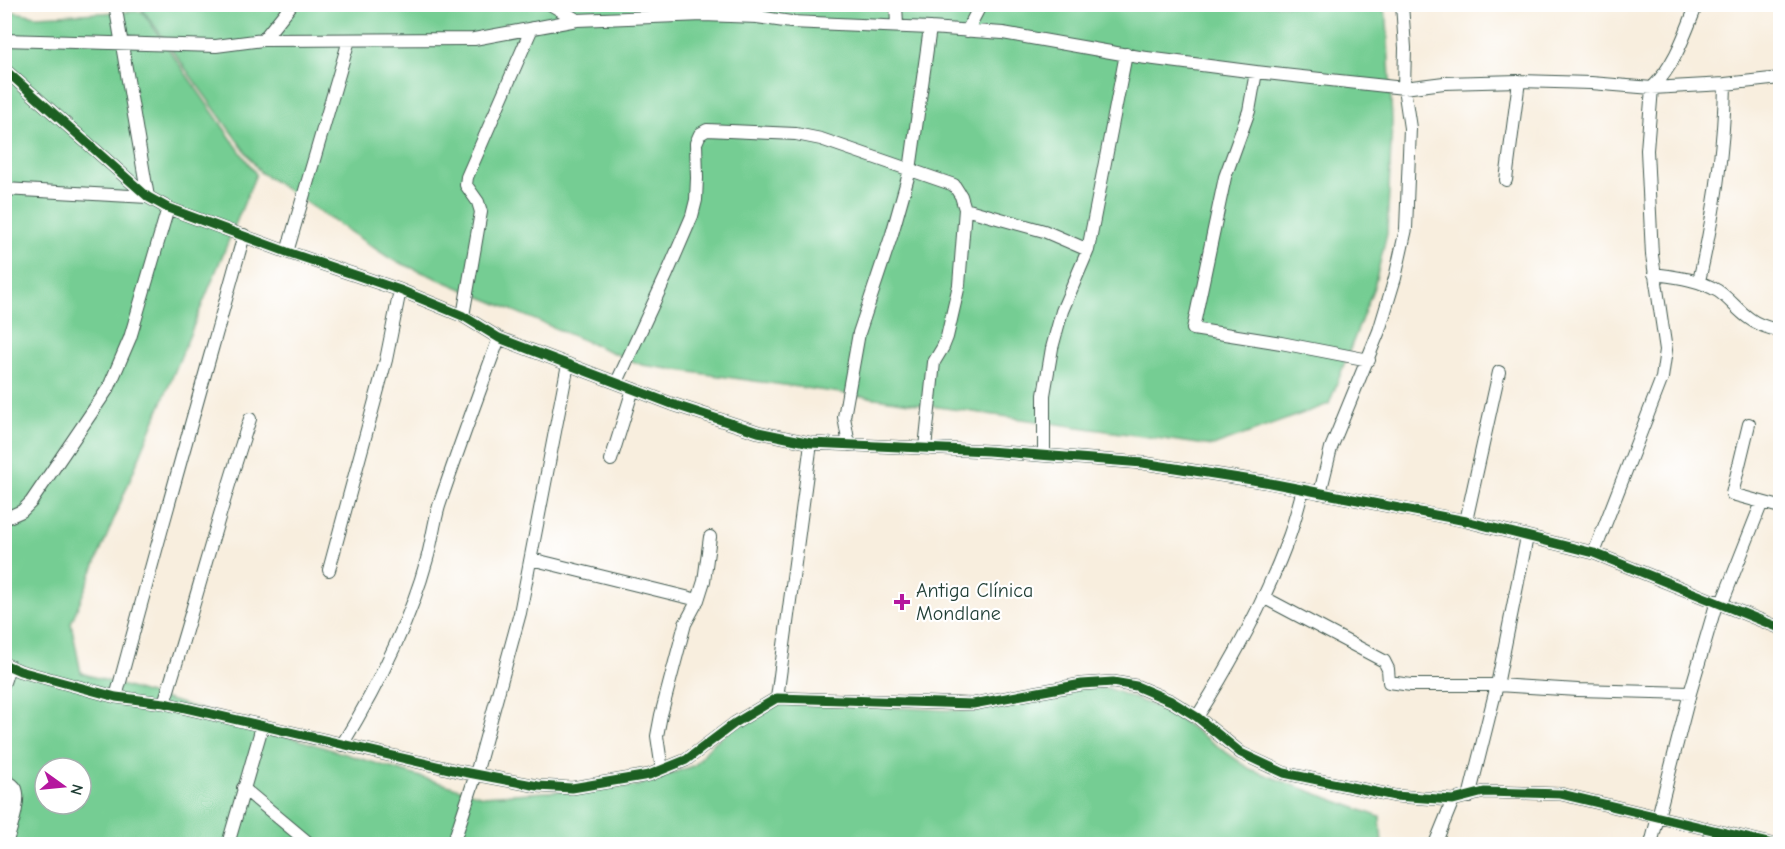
<svg xmlns="http://www.w3.org/2000/svg" width="1785" height="849" viewBox="0 0 1785 849" font-family="'Comic Neue',sans-serif">
	<style>
		.green { fill: #74cd93; stroke: #4a8564; stroke-width: 1.5; fill-rule: evenodd }
		.lines { fill: none; stroke-linecap: round; stroke-linejoin: round }
		.minor-casing { stroke: #40584e; stroke-width: 14 }
		.minor { stroke: #fff; stroke-width: 12 }
		.cycleway-casing { stroke: #fff; stroke-width: 13 }
		.cycleway { stroke: #1b5e20; stroke-width: 9 }
		.poi-dot { fill: #b5179e; stroke: #fff; stroke-width: 2 }
		.labels { text-anchor: middle; stroke-width: 4.5; stroke-linejoin: round; paint-order: stroke }
		.poi-label { font-size: 20px; fill: #1f3d34; stroke: #fff; text-anchor: start }
	</style>
	<rect width="100%" height="100%" fill="#fff"/>
	<filter id="ink" filterUnits="userSpaceOnUse"><feTurbulence type="fractalNoise" baseFrequency=".0167" numOctaves="2"/><feDisplacementMap in="SourceGraphic" scale="12" xChannelSelector="R" yChannelSelector="G"/><feConvolveMatrix kernelMatrix="1 2 1 2 8 2 1 2 1" color-interpolation-filters="sRGB"/></filter>
	<filter id="wash" filterUnits="userSpaceOnUse"><feTurbulence type="fractalNoise" baseFrequency=".008" numOctaves="4" result="noise"/><feDisplacementMap in="SourceGraphic" scale="24" xChannelSelector="R" yChannelSelector="G"/><feGaussianBlur stdDeviation="1.35" result="paint"/><feColorMatrix in="noise" values="0 0 0 0 0 0 0 0 0 0 0 0 0 0 0 0 0 1.4 0 .05"/><feComposite in="paint" operator="in"/></filter>
	<g filter="url(#wash)">
		<rect width="100%" height="100%" fill="#f8eede"/>
		<path class="green" d="M 142,5 L 1382,5 L 1387,20 L 1392,121 L 1387,234 L 1374,287 L 1329,404 L 1213,446 L 642,365 L 391,259 L 260,172 L 143,10 Z
			M 4,10 L 36,16 L 142,11 L 256,174 L 71,623 L 81,673 L 483,796 L 637,786 L 695,765 L 711,745 L 739,723 L 780,702 L 968,711 L 1080,688 L 1108,688 L 1169,712 L 1250,769 L 1380,817 L 1382,844 L 5,844 ZM 45,768 L 81,768 L 81,804 L 45,804 Z"/>
	</g>
	<g filter="url(#ink)">
		<g class="lines">
			<g class="minor-casing">
				<path id="minor" d="M 115,4 L 148,197
					M 550,4 L 577,20
					M 896,4 L 897,26
					M 4,8 L 5,4
					M 757,17 L 759,4
					M 967,31 L 981,4
					M 4,40 L 216,46 L 263,40 L 474,39 L 577,20 L 703,15 L 757,17 L 791,22 L 930,28 L 1003,33 L 1139,57 L 1256,72 L 1404,88 L 1444,83 L 1519,81 L 1591,83 L 1652,88 L 1725,84 L 1780,78
					M 263,40 L 292,4
					M 4,69 L 148,197 L 168,208 L 287,252 L 400,290 L 463,316 L 499,338 L 672,404 L 758,432 L 811,443 L 988,451 L 1143,463 L 1265,482 L 1466,521 L 1594,553 L 1780,628
					M 1256,72 L 1249,111 L 1225,177 L 1193,329 L 1281,343 L 1369,360
					M 1506,180 L 1519,81
					M 4,189 L 148,197
					M 287,252 L 349,40
					M 1654,274 C 1677,277 1698,279 1718,291 C 1730,299 1738,311 1750,319 C 1759,326 1770,328 1780,331
					M 1699,281 C 1714,215 1724,153 1725,84
					M 463,316 L 481,212 L 478,202 L 466,185 L 467,177 L 532,28
					M 617,382 L 667,274 L 692,216 L 696,200 L 697,178 L 696,143 L 700,134 L 707,130 L 796,134 L 821,139 L 954,185 L 961,196 L 965,209 L 1044,231 L 1088,250
					M 1749,424 L 1732,494 L 1780,507
					M 849,445 L 844,417 L 859,333 L 892,234 L 910,170 L 930,28
					M 925,448 L 934,362 L 943,347 L 947,337 L 959,285 L 965,209
					M 1044,455 L 1044,395 L 1052,348 L 1062,311 L 1088,250 L 1126,54
					M 611,460 L 633,389
					M 1320,493 L 1331,448 L 1379,331 L 1395,278 L 1406,229 L 1410,128 L 1404,88 L 1405,48 L 1402,4
					M 4,519 L 22,511 L 31,502 L 109,387 L 130,338 L 168,208
					M 1466,521 L 1499,372
					M 1594,553 L 1662,378 L 1666,350 L 1652,255 L 1647,150 L 1652,88 C 1675,65 1685,34 1697,4
					M 531,559 L 698,600
					M 329,570 L 386,360 L 400,290
					M 1263,597 L 1384,661 L 1388,669 L 1389,682 L 1411,685 L 1497,685 L 1578,690 L 1690,693
					M 1722,603 L 1762,502
					M 4,664 L 20,671 L 116,697 L 164,703 L 458,771 L 538,786 L 572,788 L 649,775 L 686,760 L 735,723 L 777,698 L 973,704 L 1082,684 L 1113,682 L 1136,686 L 1171,701 L 1197,717 L 1241,753 L 1284,773 L 1395,796 L 1453,800 L 1484,792 L 1561,794 L 1772,844
					M 4,682 L 9,667
					M 116,697 C 157,543 201,389 244,235
					M 777,698 L 811,443
					M 164,703 C 194,609 218,513 250,419
					M 1197,717 C 1232,662 1264,603 1287,542 C 1294,525 1298,507 1303,489
					M 342,745 C 377,687 409,625 427,559 C 432,541 434,523 439,506 C 458,449 479,393 499,338
					M 662,770 L 657,736 L 661,715 L 685,624 L 698,600 L 704,581 L 710,537
					M 4,780 C 9,782 14,785 16,789 C 21,801 10,831 6,844
					M 243,788 L 310,844
					M 1469,797 L 1497,685 L 1527,537
					M 228,844 L 262,727
					M 453,844 L 476,774 L 520,613 L 568,364
					M 1435,844 L 1453,800
					M 1651,844 L 1690,693 L 1717,601"/>
			</g>
			<use href="#minor" class="minor"/>
			<g class="cycleway-casing">
				<path id="cycleway" d="M 4,69 L 148,197 L 168,208 L 287,252 L 400,290 L 463,316 L 499,338 L 672,404 L 758,432 L 811,443 L 988,451 L 1143,463 L 1265,482 L 1466,521 L 1594,553 L 1780,628
					M 4,664 L 20,671 L 116,697 L 164,703 L 458,771 L 538,786 L 572,788 L 649,775 L 686,760 L 735,723 L 777,698 L 973,704 L 1082,684 L 1113,682 L 1136,686 L 1171,701 L 1197,717 L 1241,753 L 1284,773 L 1395,796 L 1453,800 L 1484,792 L 1561,794 L 1772,844"/>
			</g>
			<use href="#cycleway" class="cycleway"/>
		</g>
	</g>
	<path class="poi-dot" d="M899 593h6v6h6v6h-6v6h-6v-6h-6v-6h6z"/>
	<g class="labels">
		<g class="poi-label">
			<text x="916" y="597">Antiga Clínica<tspan x="916" dy="23">Mondlane</tspan></text>
		</g>
	</g>
	<rect width="1785" height="849" fill="none" stroke="#fff" stroke-width="24"/>
	<g transform="translate(63 786) rotate(105)"><circle r="28" fill="#ffffff" stroke="#a5b1ae" stroke-width="1.5"/>
	<path d="M0-4.5L10 22L0 15L-10 22Z" fill="#b5179e"/>
	<text y="-9" font-size="16" font-weight="bold" text-anchor="middle" fill="#1f3d34">N</text>
	</g>
</svg>
